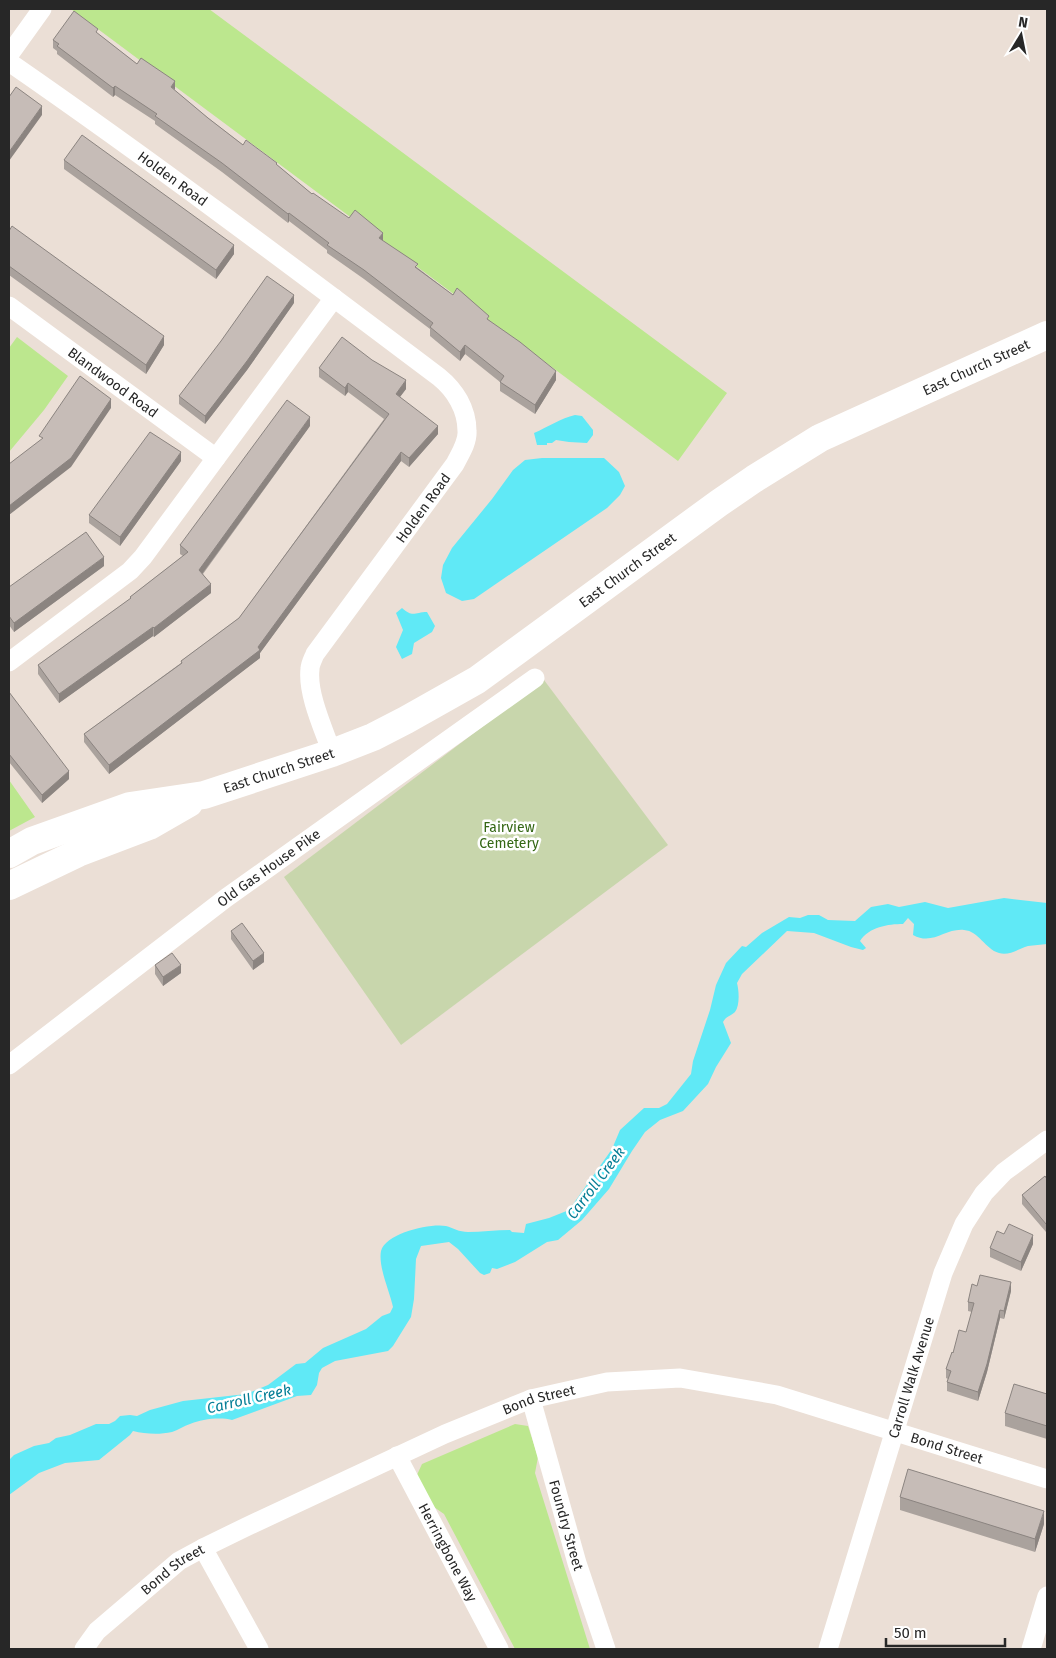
<svg xmlns="http://www.w3.org/2000/svg" width="1056" height="1658" viewBox="0 0 1056 1658" font-family="'Fira Sans',sans-serif">
	<style>
		.green { fill: #bce78e }
		.cemetery { fill: #c8d6ac }
		.water { fill: #60e9f6 }
		.lines { fill: none; stroke-linecap: round; stroke-linejoin: round }
		.street { stroke: #fff; stroke-width: 19 }
		.secondary { stroke: #fff; stroke-width: 28 }
		.wall { fill: #aaa29d }
		.shaded-wall { fill: #8b8480 }
		.building { fill: #c6bcb7; stroke: #8b8480 }
		.labels { text-anchor: middle; stroke-width: 5; stroke-linejoin: round; paint-order: stroke }
		.street-label { font-size: 14px; fill: #272727; stroke: #fff }
		.park-label { font-size: 14px; fill: #346714; stroke: #fff }
		.water-label { font-size: 15px; font-style: italic; fill: #057e96; stroke: #fff }
	</style>
	<rect width="100%" height="100%" fill="#ebdfd6"/>
	<path class="green" d="M 71,9 L 209,9 L 727,393 L 678,461 Z
		M 17,337 L 68,376 L 44,410 L 9,452 L 9,348 Z
		M 9,780 L 35,817 L 9,831 Z
		M 515,1424 L 528,1426 L 538,1457 L 535,1473 L 590,1649 L 515,1649 L 444,1514 L 431,1505 L 416,1477 L 422,1464 Z"/>
	<path class="cemetery" d="M 544,680 L 668,845 L 401,1045 L 284,877 Z"/>
	<path class="water" d="M 575,415 L 582,416 L 593,430 L 593,435 L 587,443 L 569,442 L 556,440 L 552,443 L 547,443 L 547,445 L 537,445 L 534,433 C 548,427 561,418 575,415 Z
		M 542,458 L 604,458 L 619,472 L 625,486 L 620,495 L 607,508 L 474,599 L 462,601 L 446,593 L 441,578 L 443,565 L 452,548 L 492,499 L 513,470 L 525,460 Z
		M 402,608 C 413,618 415,612 427,612 L 435,626 L 432,632 L 414,643 L 412,654 L 402,659 L 396,647 L 403,630 L 396,613 Z
		M 1004,898 L 1047,903 L 1047,944 C 1041,945 1034,945 1028,946 C 1018,949 1009,956 999,953 C 985,949 979,931 964,930 C 945,928 933,946 913,935 L 914,924 L 908,918 L 903,924 C 888,924 869,927 860,941 L 866,948 L 863,950 L 851,947 L 814,933 L 787,931 L 742,974 L 737,983 C 739,991 740,1005 735,1012 C 731,1016 726,1016 723,1022 L 731,1043 L 716,1067 L 708,1084 L 683,1111 L 660,1120 L 645,1132 L 632,1151 L 609,1189 L 582,1220 L 558,1240 L 547,1242 L 515,1262 L 497,1269 L 492,1268 L 490,1273 L 484,1275 L 480,1273 L 458,1249 L 449,1242 L 421,1246 L 416,1259 L 414,1299 L 411,1317 L 393,1346 L 388,1351 L 335,1361 L 322,1368 L 319,1373 L 317,1385 L 311,1395 L 297,1396 L 232,1420 C 220,1417 202,1419 190,1424 C 184,1426 178,1430 172,1432 C 159,1435 145,1434 133,1431 L 130,1435 L 99,1460 L 65,1463 L 39,1473 L 9,1495 L 9,1460 L 14,1455 L 34,1446 L 49,1443 L 56,1438 L 70,1435 L 96,1424 L 109,1424 L 115,1421 L 120,1416 L 130,1415 L 137,1416 L 150,1410 L 183,1401 L 246,1394 L 268,1385 L 296,1364 L 305,1363 L 323,1348 L 366,1329 L 382,1316 L 390,1313 L 393,1307 C 390,1292 378,1267 381,1251 C 386,1233 430,1223 446,1226 C 453,1228 459,1232 468,1232 C 481,1232 496,1230 510,1230 L 512,1232 L 524,1233 L 526,1224 L 549,1218 L 569,1210 L 612,1149 L 620,1130 L 644,1108 L 659,1108 L 667,1104 L 691,1074 L 693,1061 L 710,1010 L 716,985 L 726,963 L 742,946 L 746,947 L 762,933 L 789,917 L 800,918 L 808,915 L 819,915 L 828,920 L 855,921 L 871,907 L 888,904 L 899,907 L 925,902 L 948,908 Z"/>
	<g class="lines">
		<g class="street">
			<path d="M 9,55 L 42,9"/>
			<path id="s1" d="M 9,62 C 155,163 297,270 439,377 C 455,390 467,409 467,431 C 468,442 460,454 455,464 L 315,654 C 313,659 310,664 310,669 C 307,694 324,730 332,753"/>
			<path id="s2" d="M 9,306 L 216,458"/>
			<path d="M 9,662 L 130,571 L 143,557 L 334,298"/>
			<path id="s3" d="M 9,1065 L 226,898 L 535,678"/>
			<path id="s4" d="M 531,1399 L 577,1563 L 606,1649"/>
			<path id="s5" d="M 397,1456 L 499,1649"/>
			<path d="M 203,1548 L 259,1649"/>
			<path id="s6" d="M 84,1649 L 97,1631 L 179,1561 L 203,1548 L 246,1527 L 445,1434 L 531,1399 L 607,1382 L 680,1378 L 777,1395 L 1047,1479"/>
			<path id="s7" d="M 828,1649 L 943,1273 L 964,1224 L 984,1193 L 1004,1172 L 1047,1140"/>
			<path d="M 1031,1649 L 1047,1596"/>
		</g>
		<g class="secondary">
			<path id="s8" d="M 9,854 L 32,841 L 130,806 L 204,795 L 332,753 L 373,737 L 406,720 L 477,680 L 719,503 L 754,479 L 820,438 L 1047,335"/>
			<path d="M 9,886 L 78,853 L 149,826 L 189,803"/>
		</g>
	</g>
	<path class="wall" d="M 98,34 L 137,64 L 174,90 L 208,118 L 243,145 L 277,165 L 312,194 L 383,241 L 453,295 L 489,320 L 556,380 L 535,414 L 500,391 L 500,382 L 465,354 L 460,361 L 430,336 L 430,329 L 364,279 L 327,253 L 327,250 L 289,221 L 288,223 L 222,172 L 155,124 L 155,121 L 115,95 L 113,97 L 57,54 L 57,51 L 53,48 L 53,40 Z
		M 64,160 L 234,254 L 216,279 L 64,169 Z
		M 9,231 L 164,345 L 146,374 L 9,275 Z
		M 294,303 L 247,370 L 205,424 L 179,404 L 179,396 Z
		M 319,368 L 406,389 L 400,397 L 438,434 L 409,467 L 401,461 L 260,653 L 260,658 L 109,774 L 84,742 L 84,734 L 181,663 L 181,661 L 239,618 L 384,419 L 348,392 L 345,396 L 319,377 Z
		M 310,426 L 203,574 L 211,593 L 154,637 L 153,636 L 59,703 L 38,674 L 38,665 L 130,599 L 130,597 L 183,556 L 180,554 L 180,545 Z
		M 181,461 L 120,546 L 89,523 L 89,515 Z
		M 104,566 L 14,632 L 9,625 L 9,587 Z
		M 9,692 L 69,779 L 42,803 L 9,762 Z
		M 231,931 L 264,962 L 253,970 L 231,939 Z
		M 155,965 L 181,973 L 163,986 L 155,974 Z
		M 1047,1179 L 1046,1232 L 1022,1204 L 1022,1195 Z
		M 1033,1244 L 1021,1271 L 990,1257 L 990,1248 Z
		M 977,1286 L 1011,1291 L 1004,1319 L 1000,1318 L 987,1372 L 978,1401 L 947,1391 L 947,1382 L 948,1379 L 946,1378 L 946,1369 L 953,1353 L 966,1332 L 972,1312 L 968,1311 L 968,1302 Z
		M 1047,1394 L 1047,1439 L 1005,1426 L 1005,1413 Z
		M 900,1497 L 1044,1524 L 1035,1552 L 900,1510 Z"/>
	<path class="shaded-wall" d="M 175,81 L 175,90 L 171,87 Z
		M 115,86 L 115,95 L 113,97 L 113,88 Z
		M 42,106 L 42,115 L 9,161 L 9,152 Z
		M 289,213 L 289,221 L 288,223 L 288,214 Z
		M 383,233 L 383,242 L 379,238 Z
		M 234,245 L 234,254 L 216,279 L 216,270 Z
		M 294,295 L 294,303 L 247,370 L 205,424 L 205,416 Z
		M 164,336 L 164,345 L 146,374 L 146,365 Z
		M 465,345 L 465,354 L 460,361 L 460,352 Z
		M 556,371 L 556,380 L 535,414 L 535,405 Z
		M 406,380 L 406,389 L 396,402 L 396,394 Z
		M 348,383 L 348,392 L 345,396 L 345,388 Z
		M 111,399 L 111,408 L 71,467 L 9,515 L 9,506 Z
		M 310,417 L 310,426 L 199,578 L 199,570 Z
		M 438,426 L 438,434 L 409,467 L 409,458 Z
		M 181,452 L 181,461 L 120,546 L 120,537 Z
		M 401,452 L 401,461 L 260,653 L 260,658 L 109,774 L 109,765 L 258,647 Z
		M 104,557 L 104,566 L 14,632 L 14,623 Z
		M 211,584 L 211,593 L 154,637 L 154,628 Z
		M 153,627 L 153,636 L 59,703 L 59,694 Z
		M 69,771 L 69,779 L 42,803 L 42,795 Z
		M 264,953 L 264,962 L 253,970 L 253,961 Z
		M 181,965 L 181,973 L 163,986 L 163,977 Z
		M 1047,1222 L 1047,1231 L 1046,1232 L 1046,1224 Z
		M 1033,1235 L 1033,1244 L 1021,1271 L 1021,1262 Z
		M 1011,1282 L 1011,1291 L 1004,1319 L 1004,1311 Z
		M 1000,1310 L 1000,1318 L 987,1372 L 978,1401 L 978,1392 Z
		M 1044,1511 L 1044,1524 L 1035,1552 L 1035,1539 Z"/>
	<path class="building" d="M 74,11 L 98,29 L 96,32 L 137,64 L 141,58 L 175,81 L 171,87 L 208,118 L 243,145 L 246,140 L 277,163 L 276,164 L 312,194 L 313,193 L 349,218 L 355,210 L 383,233 L 379,238 L 418,264 L 415,267 L 453,295 L 457,288 L 489,316 L 487,319 L 520,342 L 556,371 L 535,405 L 500,382 L 504,376 L 465,345 L 460,352 L 430,327 L 433,323 L 364,270 L 327,245 L 329,243 L 289,213 L 288,214 L 222,163 L 155,116 L 157,114 L 115,86 L 113,88 L 57,46 L 59,44 L 53,40 Z
		M 16,87 L 42,106 L 9,152 L 9,97 Z
		M 82,135 L 234,245 L 216,270 L 64,160 Z
		M 12,226 L 164,336 L 146,365 L 9,266 L 9,231 Z
		M 267,276 L 294,295 L 247,361 L 205,416 L 179,396 L 221,341 Z
		M 342,337 L 372,360 L 406,380 L 396,394 L 438,426 L 409,458 L 401,452 L 258,647 L 260,650 L 109,765 L 84,734 L 182,663 L 181,661 L 239,618 L 389,414 L 348,383 L 345,388 L 319,368 Z
		M 80,376 L 111,399 L 71,458 L 9,506 L 9,464 L 43,438 L 39,436 Z
		M 287,400 L 310,417 L 199,570 L 211,584 L 154,628 L 153,627 L 59,694 L 38,665 L 131,598 L 130,597 L 188,552 L 180,545 Z
		M 150,432 L 181,452 L 120,537 L 89,515 Z
		M 86,532 L 104,557 L 14,623 L 9,616 L 9,587 Z
		M 9,692 L 69,771 L 42,795 L 9,754 Z
		M 242,923 L 264,953 L 253,961 L 231,931 Z
		M 172,953 L 181,965 L 163,977 L 155,965 Z
		M 1045,1176 L 1047,1179 L 1047,1222 L 1046,1224 L 1022,1195 Z
		M 1009,1224 L 1033,1235 L 1021,1262 L 990,1248 L 997,1231 L 1004,1234 Z
		M 980,1275 L 1011,1282 L 1004,1311 L 1000,1310 L 987,1364 L 978,1392 L 947,1382 L 951,1371 L 946,1369 L 952,1352 L 953,1353 L 959,1330 L 966,1332 L 974,1303 L 968,1302 L 972,1284 L 977,1286 Z
		M 1014,1384 L 1047,1394 L 1047,1426 L 1005,1413 Z
		M 908,1469 L 1044,1511 L 1035,1539 L 900,1497 Z"/>
	<g class="labels">
		<g class="street-label">
			<text dy="5" stroke="none"><textPath href="#s1" startOffset="201">Holden Road</textPath></text>
			<text dy="5" stroke="none"><textPath href="#s8" startOffset="1094">East Church Street</textPath></text>
			<text dy="5" stroke="none"><textPath href="#s2" startOffset="129">Blandwood Road</textPath></text>
			<text transform="translate(423 508) rotate(-54)" y="5">Holden Road</text>
			<text dy="5" stroke="none"><textPath href="#s8" startOffset="689">East Church Street</textPath></text>
			<text dy="5" stroke="none"><textPath href="#s8" startOffset="284">East Church Street</textPath></text>
			<text dy="5" stroke="none"><textPath href="#s3" startOffset="326">Old Gas House Pike</textPath></text>
			<text dy="5" stroke="none"><textPath href="#s7" startOffset="284">Carroll Walk Avenue</textPath></text>
			<text dy="5" stroke="none"><textPath href="#s6" startOffset="525">Bond Street</textPath></text>
			<text dy="5" stroke="none"><textPath href="#s6" startOffset="945">Bond Street</textPath></text>
			<text dy="5" stroke="none"><textPath href="#s4" startOffset="131">Foundry Street</textPath></text>
			<text dy="5" stroke="none"><textPath href="#s5" startOffset="109">Herringbone Way</textPath></text>
			<text dy="5" stroke="none"><textPath href="#s6" startOffset="120">Bond Street</textPath></text>
		</g>
		<g class="park-label">
			<text x="509" y="832">Fairview<tspan x="509" dy="16">Cemetery</tspan></text>
		</g>
		<g class="water-label">
			<text transform="translate(596 1183) rotate(-53)" y="5">Carroll Creek</text>
			<text transform="translate(249 1399) rotate(-13)" y="5">Carroll Creek</text>
		</g>
	</g>
	<rect width="1056" height="1658" fill="none" stroke="#272727" stroke-width="20"/>
	<g transform="translate(1021 35) rotate(10)" stroke="#ffffff" stroke-width="4" paint-order="stroke">
	<path d="M0-4L9 19L0 12L-9 19Z" fill="#272727"/>
	<text y="-8" font-size="14" font-weight="bold" text-anchor="middle" fill="#272727">N</text>
	</g>
	<path d="M886 1638v8h119v-8" fill="none" stroke="#272727" stroke-width="2.5"/>
	<text x="894" y="1638" font-size="15" fill="#272727" stroke="#ffffff" stroke-width="4" paint-order="stroke">50 m</text>
</svg>
